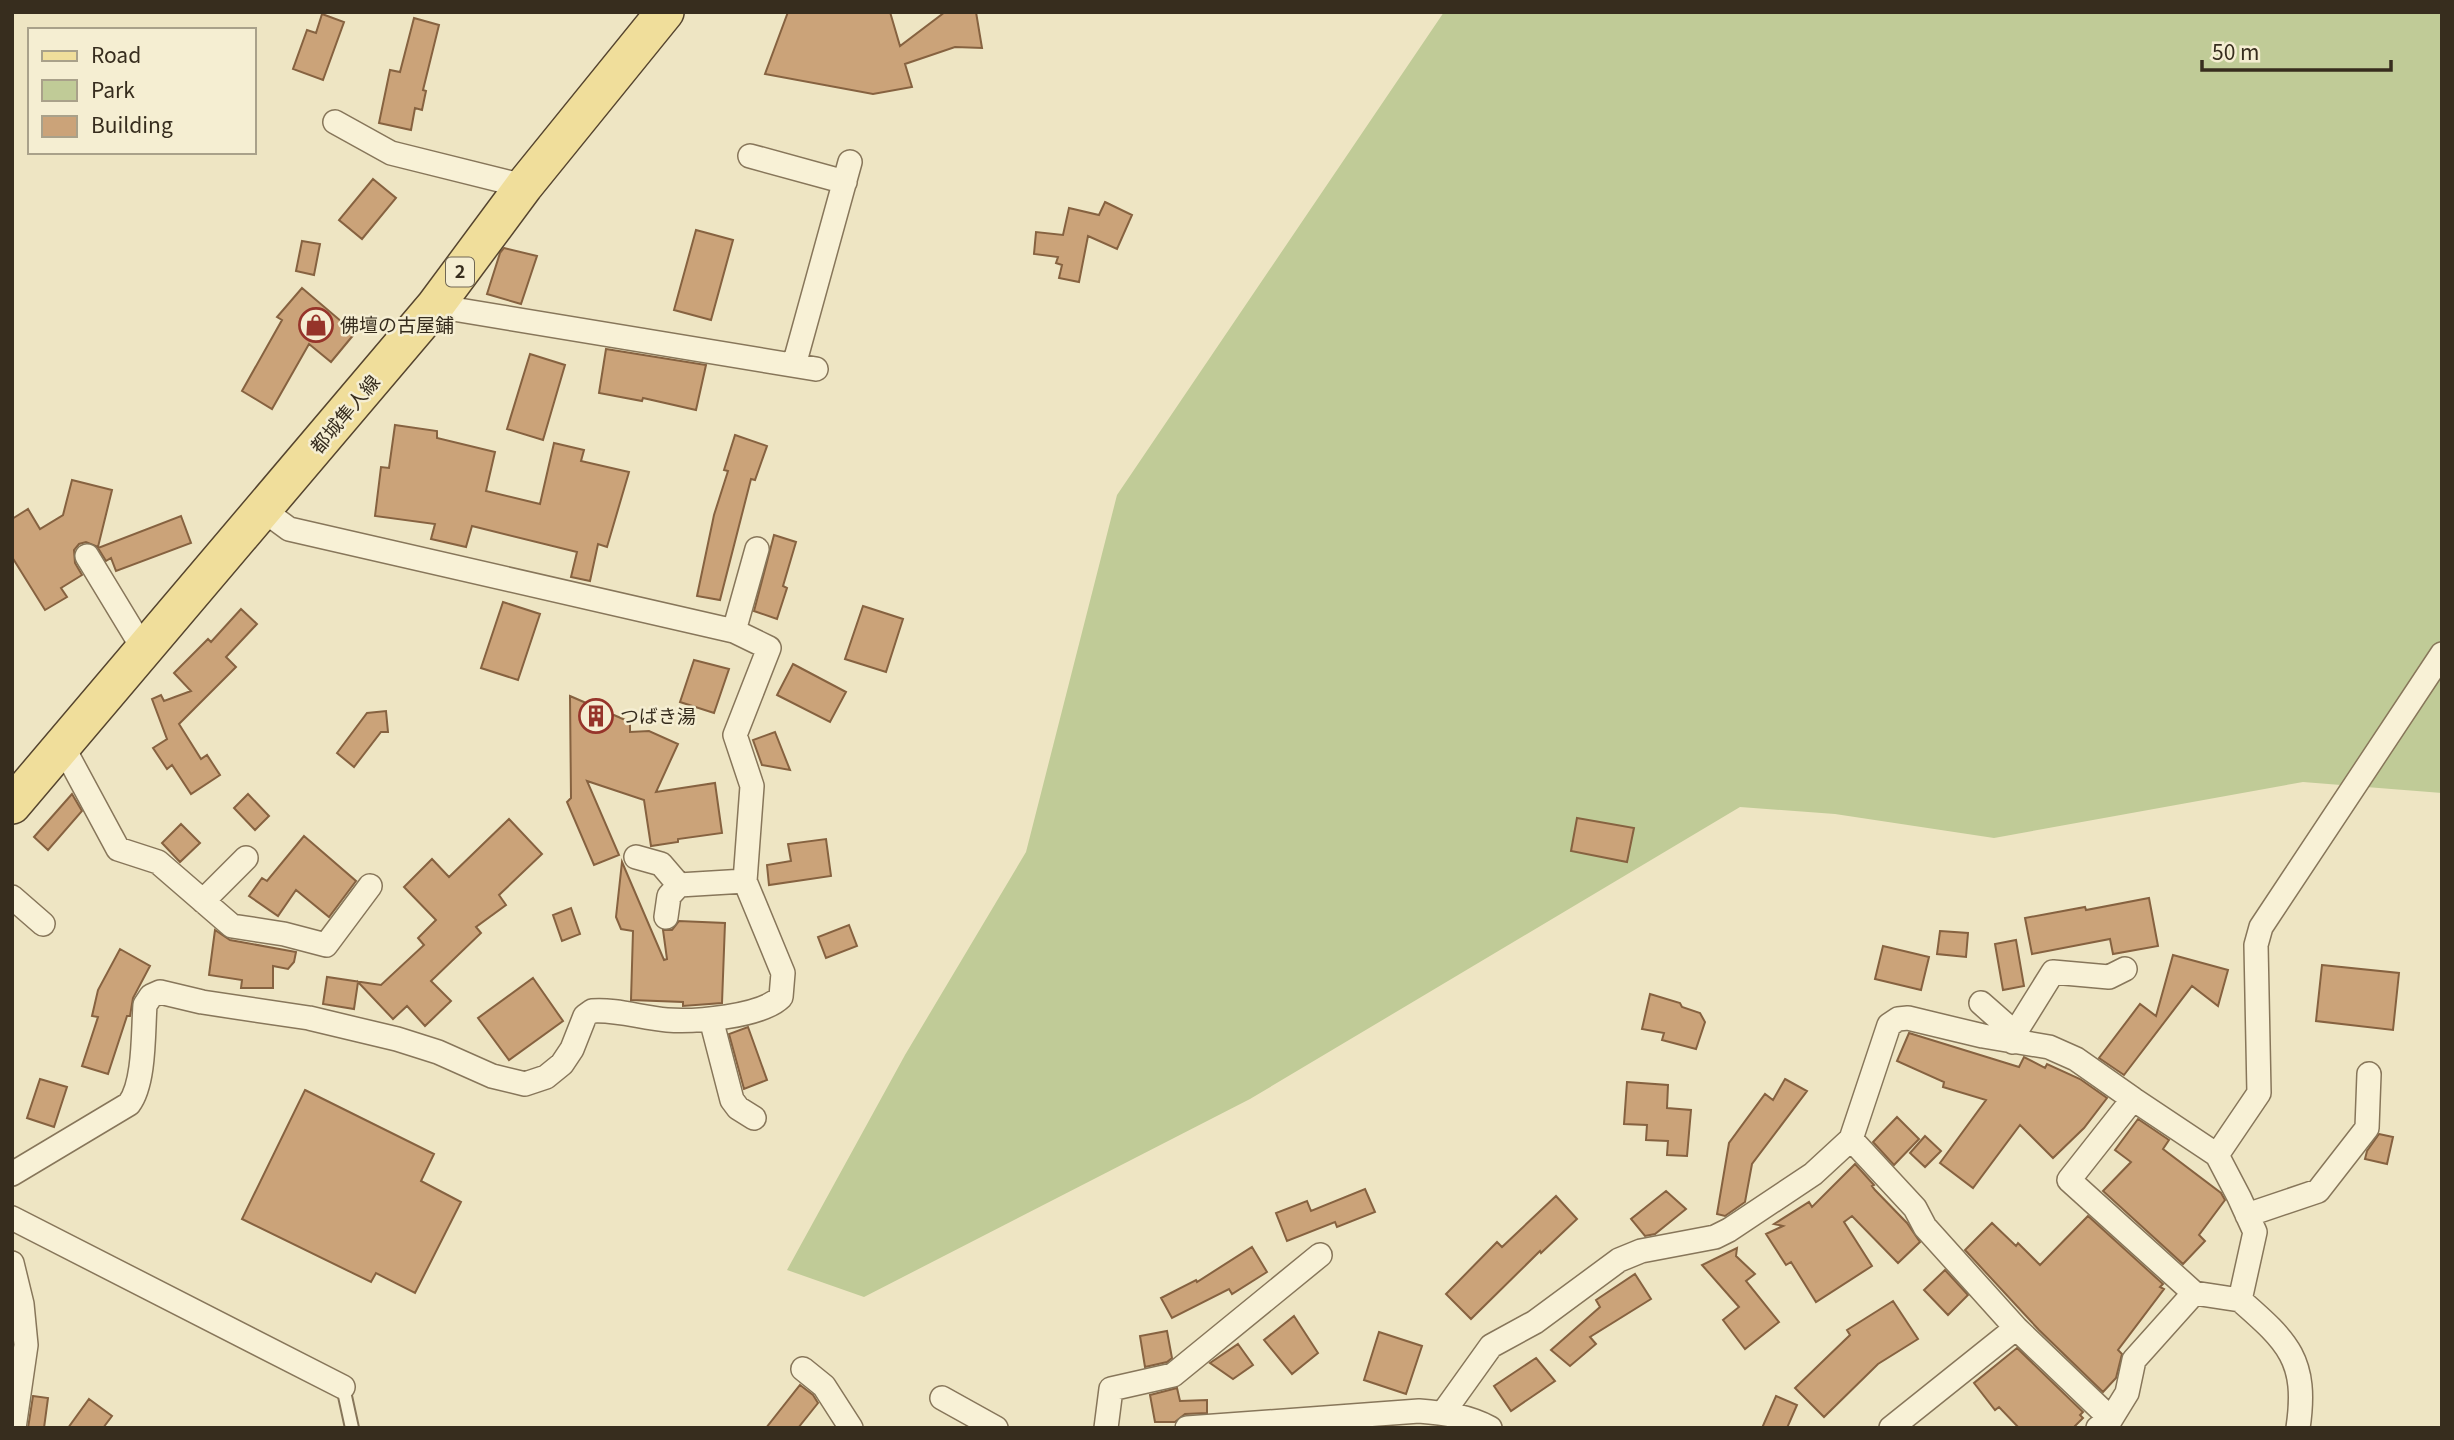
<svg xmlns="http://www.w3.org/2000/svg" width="2454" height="1440" viewBox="0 0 2454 1440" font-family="Georgia,'Noto Sans JP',serif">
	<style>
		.green { fill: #c0cb97 }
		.building { fill: #cba379; stroke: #866240; stroke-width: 2 }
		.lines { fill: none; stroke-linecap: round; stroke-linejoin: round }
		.service-casing { stroke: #87765a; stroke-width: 16 }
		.minor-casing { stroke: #87765a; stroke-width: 26 }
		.primary-casing { stroke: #55442e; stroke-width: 40 }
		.service { stroke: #f8f1d6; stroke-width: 12 }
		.minor { stroke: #f8f1d6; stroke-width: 23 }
		.primary { stroke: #f0de9b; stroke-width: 37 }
		.labels { text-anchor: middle; stroke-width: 5; stroke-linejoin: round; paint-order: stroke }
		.shield { fill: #f5eed2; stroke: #706754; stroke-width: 2 }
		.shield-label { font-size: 18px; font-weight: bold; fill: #372d1e }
		.poi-label { font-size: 19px; fill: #372d1e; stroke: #f5eed2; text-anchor: start }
		.street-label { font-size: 19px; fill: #372d1e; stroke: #f5eed2 }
	</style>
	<rect width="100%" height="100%" fill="#eee5c3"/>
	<path class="green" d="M 1444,12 L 2442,12 L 2442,793 L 2303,782 L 1994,838 L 1835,814 L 1740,807 L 1250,1099 L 864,1297 L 787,1270 L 905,1055 L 1026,852 L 1117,495 Z"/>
	<path class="building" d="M 788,12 L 890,12 L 900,46 L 945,12 L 976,12 L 982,48 L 955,47 L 905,64 L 912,87 L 873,94 L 765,74 Z
		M 322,14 L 344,22 L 323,80 L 293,69 L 307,30 L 316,33 Z
		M 414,18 L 439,25 L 423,90 L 426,91 L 422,110 L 415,108 L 411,130 L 379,123 L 390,70 L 400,72 Z
		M 373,179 L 396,198 L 362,239 L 339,220 Z
		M 1105,202 L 1132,215 L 1117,249 L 1088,236 L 1079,282 L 1059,278 L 1062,265 L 1056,263 L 1058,257 L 1034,254 L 1036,232 L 1063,235 L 1069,208 L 1099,215 Z
		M 696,230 L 733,240 L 711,320 L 674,310 Z
		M 302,241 L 320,244 L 314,275 L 296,271 Z
		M 504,248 L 537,256 L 521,304 L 487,294 L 500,253 Z
		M 302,288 L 355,333 L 331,362 L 309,344 L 272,409 L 242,391 L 282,320 L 277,317 Z
		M 606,349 L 706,365 L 696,410 L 643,398 L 642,401 L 599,393 Z
		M 530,354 L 565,365 L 543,440 L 507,429 Z
		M 395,425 L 437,431 L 437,438 L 495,452 L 486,491 L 540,504 L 554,443 L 584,450 L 581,461 L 629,472 L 607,547 L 598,544 L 590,581 L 571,577 L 577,552 L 472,526 L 466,547 L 431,539 L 435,524 L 375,516 L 381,467 L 389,468 Z
		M 735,435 L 767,446 L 755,480 L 751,479 L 720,600 L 697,596 L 714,515 L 728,471 L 724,470 Z
		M 72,480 L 112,490 L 98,547 L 86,542 L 79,544 L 74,550 L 75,563 L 82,575 L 61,588 L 67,597 L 45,610 L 12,557 L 12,519 L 28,509 L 40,529 L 63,515 Z
		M 181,516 L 191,543 L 116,571 L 111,558 L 106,561 L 98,548 Z
		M 774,535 L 796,542 L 783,586 L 787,588 L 777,619 L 754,611 Z
		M 503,602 L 540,614 L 518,680 L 481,668 Z
		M 863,606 L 903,619 L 886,672 L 845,659 Z
		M 241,609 L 257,624 L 226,657 L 236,667 L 179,724 L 201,759 L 207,755 L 220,775 L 191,794 L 172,765 L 167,769 L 153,748 L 167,739 L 152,699 L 161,695 L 164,701 L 191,691 L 174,673 L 208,639 L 211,642 Z
		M 694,660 L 729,669 L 714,713 L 680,702 Z
		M 793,664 L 846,692 L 830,722 L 777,695 Z
		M 570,696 L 630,722 L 630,732 L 649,731 L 678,744 L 656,792 L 715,783 L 722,833 L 678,839 L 678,842 L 651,846 L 644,800 L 587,781 L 619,855 L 594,865 L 567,802 L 571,798 Z
		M 386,711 L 388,732 L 381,732 L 354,767 L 337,753 L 367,713 Z
		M 775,732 L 790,770 L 762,765 L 753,740 Z
		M 72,794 L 82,811 L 48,850 L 34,837 Z
		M 248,794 L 269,816 L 255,830 L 234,808 Z
		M 1577,818 L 1634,828 L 1627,862 L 1571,851 Z
		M 509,819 L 542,854 L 499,895 L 506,905 L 476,927 L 481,933 L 431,981 L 451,1001 L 425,1026 L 407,1006 L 393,1019 L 358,982 L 354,1009 L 323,1004 L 327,977 L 381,985 L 424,945 L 418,938 L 436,920 L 404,887 L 432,859 L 449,877 Z
		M 181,824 L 200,843 L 180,862 L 162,843 Z
		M 304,836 L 356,881 L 329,917 L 296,890 L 278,916 L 249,896 L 262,878 L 267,881 Z
		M 826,839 L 831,876 L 769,885 L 767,865 L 791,861 L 788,844 Z
		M 622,862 L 664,960 L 667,959 L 663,930 L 672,930 L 679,921 L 725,923 L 722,1003 L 683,1006 L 683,1002 L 631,1000 L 633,931 L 621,929 L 616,917 Z
		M 2149,898 L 2158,946 L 2113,954 L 2110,939 L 2032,954 L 2025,918 L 2085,907 L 2086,910 Z
		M 571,908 L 580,934 L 562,941 L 553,915 Z
		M 849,925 L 857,946 L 826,958 L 818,937 Z
		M 215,930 L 230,940 L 296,952 L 294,962 L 288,969 L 273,966 L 273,988 L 241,988 L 242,980 L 209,975 Z
		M 1940,931 L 1968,933 L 1966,957 L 1937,954 Z
		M 2016,940 L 2024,986 L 2003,990 L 1995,944 Z
		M 1883,946 L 1929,957 L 1921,990 L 1875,979 Z
		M 120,949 L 150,966 L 133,998 L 130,1016 L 127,1016 L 108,1074 L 82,1066 L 98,1017 L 92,1016 L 98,990 Z
		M 2173,955 L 2228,970 L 2218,1006 L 2192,986 L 2124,1075 L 2099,1058 L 2140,1004 L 2156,1016 Z
		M 2322,965 L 2399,973 L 2393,1030 L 2316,1021 Z
		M 533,978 L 563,1021 L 509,1060 L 478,1018 Z
		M 1650,994 L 1680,1003 L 1682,1007 L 1700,1013 L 1705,1022 L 1696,1049 L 1662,1040 L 1664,1033 L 1642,1029 Z
		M 748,1027 L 767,1080 L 744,1089 L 729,1034 Z
		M 1909,1033 L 2019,1067 L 2024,1057 L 2045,1068 L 2047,1064 L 2080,1079 L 2107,1098 L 2084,1128 L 2053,1158 L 2020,1125 L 1973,1188 L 1940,1163 L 1986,1100 L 1943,1087 L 1944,1082 L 1897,1061 Z
		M 40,1079 L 67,1087 L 54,1127 L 27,1118 Z
		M 1785,1079 L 1807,1091 L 1752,1164 L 1745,1202 L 1725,1216 L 1717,1214 L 1729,1143 L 1765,1094 L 1773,1100 Z
		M 1627,1082 L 1668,1085 L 1667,1108 L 1691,1110 L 1687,1156 L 1667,1155 L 1668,1141 L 1646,1140 L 1647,1125 L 1624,1124 Z
		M 305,1090 L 434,1154 L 421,1181 L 461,1202 L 415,1293 L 376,1273 L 371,1282 L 242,1219 Z
		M 1897,1117 L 1919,1139 L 1894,1165 L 1873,1142 Z
		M 2138,1119 L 2169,1140 L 2163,1149 L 2221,1193 L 2225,1200 L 2199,1235 L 2205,1241 L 2183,1264 L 2103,1191 L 2131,1162 L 2115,1150 Z
		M 2379,1134 L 2393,1137 L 2387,1164 L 2365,1159 L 2367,1151 Z
		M 1925,1136 L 1941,1151 L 1925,1167 L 1910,1153 Z
		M 1855,1164 L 1874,1185 L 1872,1186 L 1875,1190 L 1907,1223 L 1920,1242 L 1898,1263 L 1852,1216 L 1844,1222 L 1872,1266 L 1816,1302 L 1791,1262 L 1786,1265 L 1766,1234 L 1783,1226 L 1774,1224 L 1809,1202 L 1812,1207 Z
		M 1365,1189 L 1375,1212 L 1337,1227 L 1335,1222 L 1287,1241 L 1276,1213 L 1307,1201 L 1311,1211 Z
		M 1666,1191 L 1686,1209 L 1655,1234 L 1645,1236 L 1631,1219 Z
		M 1556,1196 L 1577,1219 L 1541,1253 L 1540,1251 L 1471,1319 L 1446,1294 L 1497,1242 L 1502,1247 Z
		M 2088,1216 L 2163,1284 L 2160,1287 L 2164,1289 L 2118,1350 L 2122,1354 L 2116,1378 L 2103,1392 L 2039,1330 L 1965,1250 L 1992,1223 L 2016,1246 L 2018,1243 L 2040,1265 Z
		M 1252,1247 L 1267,1272 L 1232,1294 L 1229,1289 L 1172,1318 L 1161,1298 L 1196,1280 L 1197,1282 Z
		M 1737,1248 L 1736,1256 L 1755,1274 L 1746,1281 L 1779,1322 L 1745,1349 L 1723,1320 L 1739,1307 L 1702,1265 Z
		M 1945,1270 L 1968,1295 L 1948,1315 L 1924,1290 Z
		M 1635,1274 L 1651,1299 L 1590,1337 L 1596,1344 L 1570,1366 L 1551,1350 L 1600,1307 L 1596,1300 Z
		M 1893,1301 L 1918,1339 L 1878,1364 L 1824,1417 L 1795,1388 L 1850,1335 L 1847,1330 Z
		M 1294,1316 L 1318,1353 L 1292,1374 L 1264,1340 Z
		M 1167,1331 L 1172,1358 L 1167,1362 L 1145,1367 L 1140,1336 Z
		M 1379,1332 L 1422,1346 L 1406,1394 L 1364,1380 Z
		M 1238,1344 L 1253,1365 L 1233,1379 L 1210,1363 Z
		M 2017,1348 L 2083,1412 L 2080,1415 L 2083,1418 L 2073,1428 L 2019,1428 L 1999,1407 L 1995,1410 L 1974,1383 Z
		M 1536,1358 L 1555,1381 L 1511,1411 L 1494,1386 Z
		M 800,1385 L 813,1395 L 818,1403 L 798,1428 L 766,1428 Z
		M 1177,1388 L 1180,1401 L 1207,1400 L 1207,1413 L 1185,1414 L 1175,1422 L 1155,1422 L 1150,1395 Z
		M 33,1396 L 48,1398 L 44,1428 L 28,1428 Z
		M 1776,1396 L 1797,1405 L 1787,1428 L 1762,1428 Z
		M 89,1399 L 112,1416 L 103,1428 L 68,1428 Z"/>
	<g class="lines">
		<g class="service-casing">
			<path id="service" d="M 343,1387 L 352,1428"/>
		</g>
		<g class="minor-casing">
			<path id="minor" d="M 335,122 L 391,153 L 524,186
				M 750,156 L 845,182
				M 435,306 L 816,369
				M 794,365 L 850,162
				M 87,556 L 144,650
				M 734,631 L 757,549
				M 62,745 L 118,849 L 158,862 L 232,926 L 284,934 L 326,945 L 370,886
				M 636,857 L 661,864 L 679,885 L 745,881
				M 12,897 L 43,924
				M 203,901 L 246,858
				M 666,917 L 669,896 L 679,885
				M 1981,1003 L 2015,1033
				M 711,1019 L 732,1100 L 738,1108 L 754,1118
				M 2013,1042 L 2015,1033 L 2053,972 L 2109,977 L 2125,969
				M 1851,1139 L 1915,1208 L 1925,1227 L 2016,1328
				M 2217,1155 L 2259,1093 L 2256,945 L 2261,927 L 2442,654
				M 12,1174 L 129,1104 C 145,1083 143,1031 145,1005 L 151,996 L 160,992 L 202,1002 L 309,1018 L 397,1039 L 438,1052 L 492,1076 L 525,1084 L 546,1077 L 562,1064 L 572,1049 L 585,1016 L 592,1011 C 616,1009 642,1018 667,1020 C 694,1022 761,1017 781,997 L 783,973 L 745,881 L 752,786 L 735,735 L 769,648 L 734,631 L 289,529 L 263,510
				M 2247,1215 L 2318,1191 L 2367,1128 L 2369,1074
				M 12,1218 L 343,1387
				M 12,1263 L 22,1304 L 26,1345 L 14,1428
				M 2240,1300 C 2288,1342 2308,1360 2298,1428
				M 803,1369 L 824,1386 L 851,1428
				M 942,1398 L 996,1428
				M 1443,1413 L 1491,1346 L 1535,1322 L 1619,1260 L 1641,1251 L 1715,1237 L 1729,1230 L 1813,1174 L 1851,1139 L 1889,1025 L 1898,1019 L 1908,1018 L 1983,1036 L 2049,1047 L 2076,1059 L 2133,1099
				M 2111,1419 L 2127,1393 L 2134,1360 L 2194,1293 L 2069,1180 L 2133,1099 L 2217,1155 L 2239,1197 L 2255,1232 L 2240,1300 L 2194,1293
				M 1106,1428 L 1111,1389 L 1173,1375 L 1320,1255
				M 1187,1428 L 1419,1411 C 1444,1413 1468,1416 1490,1428
				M 1891,1428 L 2016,1328 L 2111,1419 L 2098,1428"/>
		</g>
		<g class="primary-casing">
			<path id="primary" d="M 12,805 L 435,306 L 524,186 L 665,12"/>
		</g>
		<use href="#service" class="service"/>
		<use href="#minor" class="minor"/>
		<use href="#primary" class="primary"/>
	</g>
	<defs>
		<g id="shop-ring" transform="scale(1.75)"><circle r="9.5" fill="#f5eed2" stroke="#96342a" stroke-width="1.5"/><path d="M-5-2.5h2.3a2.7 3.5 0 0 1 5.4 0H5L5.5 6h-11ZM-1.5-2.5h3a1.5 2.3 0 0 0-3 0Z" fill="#96342a"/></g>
		<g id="building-ring" transform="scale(1.75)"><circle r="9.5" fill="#f5eed2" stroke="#96342a" stroke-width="1.5"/><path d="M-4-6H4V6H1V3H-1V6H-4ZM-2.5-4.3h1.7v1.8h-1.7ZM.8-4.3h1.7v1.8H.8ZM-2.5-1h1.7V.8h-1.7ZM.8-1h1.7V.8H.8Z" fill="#96342a"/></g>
	</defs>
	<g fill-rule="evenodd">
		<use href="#shop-ring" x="316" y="325"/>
		<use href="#building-ring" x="596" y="716"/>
	</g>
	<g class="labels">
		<rect class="shield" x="446" y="257.5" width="28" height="29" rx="5"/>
		<g class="shield-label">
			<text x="460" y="278">2</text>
		</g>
		<g class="poi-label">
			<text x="340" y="332">佛壇の古屋鋪</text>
			<text x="620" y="723">つばき湯</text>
		</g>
		<g class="street-label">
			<text transform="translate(345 414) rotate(-50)" y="7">都城隼人線</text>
		</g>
	</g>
	<rect width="2454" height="1440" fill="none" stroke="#372d1e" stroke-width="28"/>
	<rect x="28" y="28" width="228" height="126" fill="#f5eed2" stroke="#a9a18a" stroke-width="2"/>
	<rect x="42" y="51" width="35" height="10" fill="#f0de9b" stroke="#a9a18a" stroke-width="2"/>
	<text x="91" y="63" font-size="21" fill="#372d1e">Road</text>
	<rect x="42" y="80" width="35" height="21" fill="#c0cb97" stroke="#a9a18a" stroke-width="2"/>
	<text x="91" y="98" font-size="21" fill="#372d1e">Park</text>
	<rect x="42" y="116" width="35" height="21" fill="#cba379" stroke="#a9a18a" stroke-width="2"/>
	<text x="91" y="133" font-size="21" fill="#372d1e">Building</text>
	<path d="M2202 60v10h189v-10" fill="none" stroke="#372d1e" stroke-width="3.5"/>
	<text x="2212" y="60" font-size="21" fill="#372d1e" stroke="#f5eed2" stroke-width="5" paint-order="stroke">50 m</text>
</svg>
